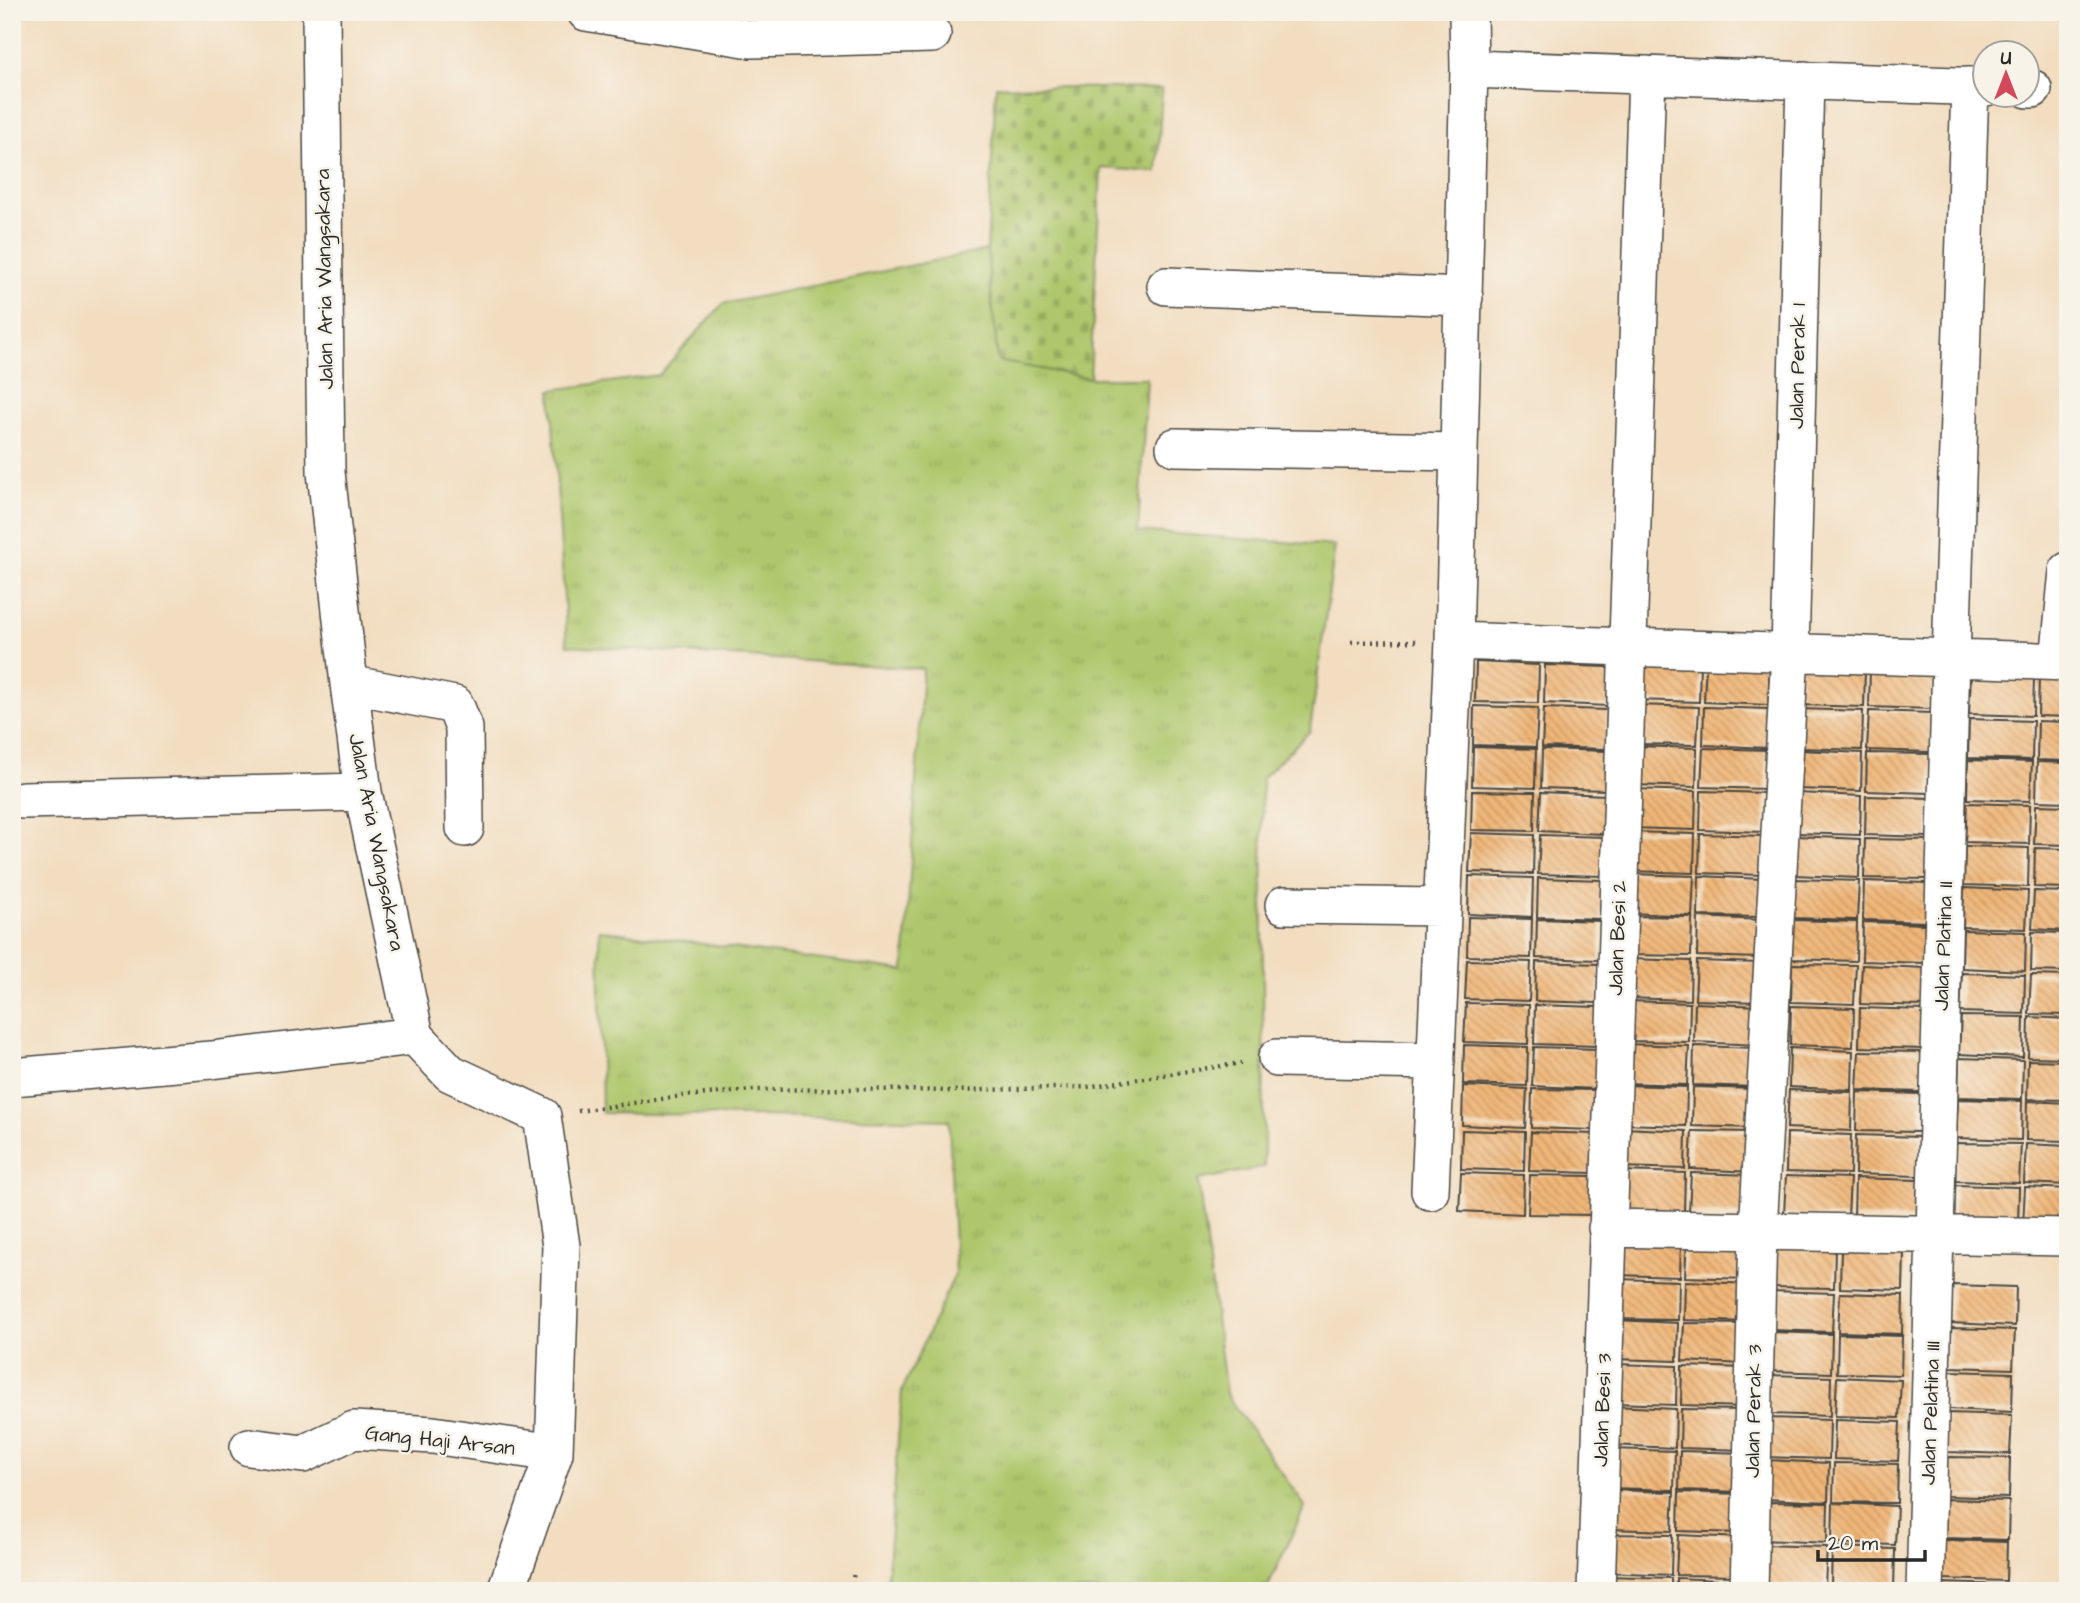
<svg xmlns="http://www.w3.org/2000/svg" width="2080" height="1603" viewBox="0 0 2080 1603" font-family="'Architects Daughter',sans-serif">
	<style>
		.grass { fill: url(#grass-tufts); stroke: #6c794c; stroke-width: 2 }
		.cemetery { fill: url(#cemetery-stones); stroke: #6c794c; stroke-width: 2 }
		.building { fill: url(#building-back-hatch) }
		.lines { fill: none; stroke-linecap: round; stroke-linejoin: round }
		.minor-casing { stroke: #494641; stroke-width: 40 }
		.path { stroke: #494641; stroke-width: 4.5; stroke-dasharray: 2 5; stroke-linecap: butt }
		.minor { stroke: #fff; stroke-width: 37 }
		.labels { text-anchor: middle; stroke-width: 5; stroke-linejoin: round; paint-order: stroke }
		.street-label { font-size: 21px; fill: #2b2b2b; stroke: #f7f3e8 }
	</style>
	<defs>
		<pattern id="grass-tufts" width="24" height="20" patternUnits="userSpaceOnUse" patternTransform="scale(1.75)"><rect width="24" height="20" fill="#aec76c"/><path d="M3 7l-1-3M5 7V3M7 7l1-3M15 17l-1-3M17 17v-4M19 17l1-3" fill="none" stroke="#96ab5e"/></pattern>
		<pattern id="cemetery-stones" width="16" height="16" patternUnits="userSpaceOnUse" patternTransform="scale(1.75)"><rect width="16" height="16" fill="#aec76c"/><path d="M2 7V4a2 2 0 0 1 4 0v3zM10 15v-3a2 2 0 0 1 4 0v3z" fill="#96ab5e"/></pattern>
		<pattern id="building-back-hatch" width="6" height="6" patternUnits="userSpaceOnUse" patternTransform="scale(1.75)"><rect width="6" height="6" fill="#f1b779"/><path d="M-1 5l2 2M0 0l6 6M5-1l2 2" fill="none" stroke="#c39563"/></pattern>
	</defs>
	<rect width="100%" height="100%" fill="#f7f3e8"/>
	<filter id="ink" filterUnits="userSpaceOnUse"><feTurbulence type="fractalNoise" baseFrequency=".0143" numOctaves="2"/><feDisplacementMap in="SourceGraphic" scale="14" xChannelSelector="R" yChannelSelector="G"/><feConvolveMatrix kernelMatrix="1 2 1 2 8 2 1 2 1" color-interpolation-filters="sRGB"/></filter>
	<filter id="wash" filterUnits="userSpaceOnUse"><feTurbulence type="fractalNoise" baseFrequency=".00686" numOctaves="4" result="noise"/><feDisplacementMap in="SourceGraphic" scale="28" xChannelSelector="R" yChannelSelector="G"/><feGaussianBlur stdDeviation="1.57" result="paint"/><feColorMatrix in="noise" values="0 0 0 0 0 0 0 0 0 0 0 0 0 0 0 0 0 1.4 0 .05"/><feComposite in="paint" operator="in"/></filter>
	<g filter="url(#wash)">
		<rect width="100%" height="100%" fill="#f2ddc0"/>
		<path class="grass" d="M 987,250 L 998,361 L 1090,378 L 1147,378 L 1138,531 L 1335,546 L 1310,731 L 1262,778 L 1264,1167 L 1198,1180 L 1226,1394 L 1305,1506 L 1266,1591 L 886,1591 L 902,1391 L 955,1274 L 949,1120 L 602,1113 L 599,930 L 904,971 L 923,669 L 567,645 L 551,390 L 659,375 L 723,304 Z"/>
		<path class="cemetery" d="M 996,86 L 1162,89 L 1157,172 L 1101,168 L 1090,378 L 998,361 L 987,250 Z"/>
		<g id="blocks">
			<path class="building" d="M 1637,661 L 1700,663 L 1699,702 L 1636,700 Z
				M 1476,662 L 1539,665 L 1538,703 L 1475,702 Z
				M 1706,663 L 1770,665 L 1768,705 L 1704,702 Z
				M 1545,665 L 1609,667 L 1608,706 L 1544,703 Z
				M 1801,665 L 1865,668 L 1864,707 L 1800,705 Z
				M 1870,668 L 1934,670 L 1933,709 L 1869,707 Z
				M 1971,675 L 2034,677 L 2033,716 L 1969,714 Z
				M 2039,677 L 2068,678 L 2068,717 L 2038,716 Z
				M 1635,705 L 1699,707 L 1697,745 L 1634,744 Z
				M 1474,706 L 1538,708 L 1536,747 L 1473,745 Z
				M 1704,707 L 1768,709 L 1767,748 L 1703,745 Z
				M 1544,708 L 1607,710 L 1606,749 L 1542,747 Z
				M 1800,709 L 1863,711 L 1862,750 L 1799,748 Z
				M 1869,711 L 1933,713 L 1931,752 L 1867,750 Z
				M 1969,719 L 2033,721 L 2032,760 L 1968,758 Z
				M 2038,721 L 2068,722 L 2068,761 L 2037,760 Z
				M 1634,746 L 1697,748 L 1696,787 L 1633,785 Z
				M 1473,747 L 1536,749 L 1535,788 L 1472,786 Z
				M 1703,748 L 1767,750 L 1765,789 L 1701,787 Z
				M 1542,749 L 1606,751 L 1605,790 L 1541,788 Z
				M 1799,750 L 1862,753 L 1861,791 L 1797,789 Z
				M 1867,753 L 1932,754 L 1930,793 L 1866,791 Z
				M 1968,760 L 2032,762 L 2030,801 L 1967,799 Z
				M 2037,762 L 2068,763 L 2068,802 L 2036,801 Z
				M 1633,789 L 1696,791 L 1695,830 L 1631,828 Z
				M 1472,791 L 1535,792 L 1534,831 L 1471,830 Z
				M 1701,791 L 1765,793 L 1764,832 L 1700,830 Z
				M 1541,792 L 1605,795 L 1603,834 L 1539,831 Z
				M 1797,793 L 1861,796 L 1860,835 L 1796,833 Z
				M 1866,796 L 1930,798 L 1929,837 L 1865,835 Z
				M 1967,803 L 2030,805 L 2029,844 L 1965,842 Z
				M 2036,805 L 2068,806 L 2068,845 L 2034,844 Z
				M 1631,832 L 1695,834 L 1694,873 L 1630,871 Z
				M 1471,833 L 1534,835 L 1533,874 L 1469,872 Z
				M 1700,834 L 1764,836 L 1763,875 L 1699,873 Z
				M 1540,835 L 1604,837 L 1602,876 L 1538,874 Z
				M 1796,836 L 1860,839 L 1859,878 L 1795,875 Z
				M 1865,839 L 1929,840 L 1927,879 L 1864,878 Z
				M 1965,846 L 2029,848 L 2028,887 L 1964,885 Z
				M 2035,848 L 2068,849 L 2068,888 L 2034,887 Z
				M 1630,874 L 1694,876 L 1692,916 L 1629,913 Z
				M 1469,876 L 1533,878 L 1532,917 L 1468,914 Z
				M 1699,876 L 1763,879 L 1762,917 L 1698,916 Z
				M 1538,878 L 1602,880 L 1601,919 L 1537,917 Z
				M 1795,879 L 1859,881 L 1857,920 L 1793,918 Z
				M 1864,881 L 1927,883 L 1926,922 L 1863,920 Z
				M 1964,888 L 2028,891 L 2026,929 L 1963,927 Z
				M 2034,891 L 2068,892 L 2068,931 L 2032,929 Z
				M 1629,916 L 1692,917 L 1691,956 L 1628,955 Z
				M 1468,917 L 1532,919 L 1531,958 L 1467,956 Z
				M 1698,917 L 1762,920 L 1760,958 L 1697,956 Z
				M 1537,919 L 1601,921 L 1599,960 L 1536,958 Z
				M 1793,920 L 1857,922 L 1856,961 L 1792,959 Z
				M 1863,922 L 1926,924 L 1925,963 L 1862,961 Z
				M 1963,930 L 2026,932 L 2025,971 L 1962,968 Z
				M 2032,932 L 2068,933 L 2068,972 L 2031,971 Z
				M 1628,959 L 1691,961 L 1690,1000 L 1626,998 Z
				M 1467,960 L 1531,962 L 1529,1001 L 1465,999 Z
				M 1697,961 L 1760,963 L 1759,1002 L 1695,1000 Z
				M 1536,962 L 1599,964 L 1598,1003 L 1535,1001 Z
				M 1792,964 L 1856,965 L 1854,1004 L 1791,1002 Z
				M 1862,965 L 1925,968 L 1924,1006 L 1860,1004 Z
				M 1962,973 L 2025,975 L 2024,1014 L 1960,1012 Z
				M 2031,975 L 2068,976 L 2068,1015 L 2029,1014 Z
				M 1627,1001 L 1690,1003 L 1689,1042 L 1625,1041 Z
				M 1466,1003 L 1529,1005 L 1528,1044 L 1464,1042 Z
				M 1695,1003 L 1759,1006 L 1758,1045 L 1694,1042 Z
				M 1535,1005 L 1598,1007 L 1597,1046 L 1534,1044 Z
				M 1791,1006 L 1854,1008 L 1853,1047 L 1790,1045 Z
				M 1860,1008 L 1924,1010 L 1923,1049 L 1859,1047 Z
				M 1961,1016 L 2024,1017 L 2023,1057 L 1959,1054 Z
				M 2029,1017 L 2068,1019 L 2068,1058 L 2028,1057 Z
				M 1625,1044 L 1689,1046 L 1687,1085 L 1624,1083 Z
				M 1464,1045 L 1528,1047 L 1527,1086 L 1463,1084 Z
				M 1694,1046 L 1758,1048 L 1757,1087 L 1693,1085 Z
				M 1534,1047 L 1597,1049 L 1596,1089 L 1532,1086 Z
				M 1790,1048 L 1853,1051 L 1852,1090 L 1789,1087 Z
				M 1859,1051 L 1923,1052 L 1921,1092 L 1857,1090 Z
				M 1959,1058 L 2023,1060 L 2022,1099 L 1958,1097 Z
				M 2028,1060 L 2068,1061 L 2068,1100 L 2027,1099 Z
				M 1624,1085 L 1687,1087 L 1686,1126 L 1623,1124 Z
				M 1463,1086 L 1527,1089 L 1525,1128 L 1462,1125 Z
				M 1693,1087 L 1757,1089 L 1755,1128 L 1692,1126 Z
				M 1532,1089 L 1596,1090 L 1595,1130 L 1531,1128 Z
				M 1789,1090 L 1852,1092 L 1851,1131 L 1787,1128 Z
				M 1857,1092 L 1921,1094 L 1920,1132 L 1856,1131 Z
				M 1958,1099 L 2022,1101 L 2021,1140 L 1956,1138 Z
				M 2027,1101 L 2068,1103 L 2068,1141 L 2026,1140 Z
				M 1623,1128 L 1686,1131 L 1685,1169 L 1621,1167 Z
				M 1462,1130 L 1525,1132 L 1524,1171 L 1461,1169 Z
				M 1692,1131 L 1755,1132 L 1754,1172 L 1690,1169 Z
				M 1531,1132 L 1595,1134 L 1593,1173 L 1529,1171 Z
				M 1787,1133 L 1851,1135 L 1850,1174 L 1786,1172 Z
				M 1856,1135 L 1920,1137 L 1918,1176 L 1855,1174 Z
				M 1956,1143 L 2021,1144 L 2019,1183 L 1955,1181 Z
				M 2026,1144 L 2068,1146 L 2068,1185 L 2024,1183 Z
				M 1621,1171 L 1685,1173 L 1684,1212 L 1620,1210 Z
				M 1461,1173 L 1524,1175 L 1523,1214 L 1459,1211 Z
				M 1691,1173 L 1754,1175 L 1753,1214 L 1689,1212 Z
				M 1530,1175 L 1593,1176 L 1592,1215 L 1528,1214 Z
				M 1786,1176 L 1850,1178 L 1848,1217 L 1784,1214 Z
				M 1855,1178 L 1918,1180 L 1917,1218 L 1854,1217 Z
				M 1955,1185 L 2019,1187 L 2018,1226 L 1954,1224 Z
				M 2025,1187 L 2068,1189 L 2068,1227 L 2023,1226 Z
				M 1618,1236 L 1681,1238 L 1680,1277 L 1616,1275 Z
				M 1687,1238 L 1750,1240 L 1749,1279 L 1685,1277 Z
				M 1772,1247 L 1835,1249 L 1834,1288 L 1771,1287 Z
				M 1841,1249 L 1904,1252 L 1903,1290 L 1840,1288 Z
				M 1616,1279 L 1679,1281 L 1678,1320 L 1615,1319 Z
				M 1685,1281 L 1749,1284 L 1748,1322 L 1684,1320 Z
				M 1952,1285 L 2016,1287 L 2015,1326 L 1951,1323 Z
				M 1770,1291 L 1834,1293 L 1832,1332 L 1769,1330 Z
				M 1840,1293 L 1903,1295 L 1902,1334 L 1838,1332 Z
				M 1615,1320 L 1678,1323 L 1677,1361 L 1614,1359 Z
				M 1684,1323 L 1748,1324 L 1746,1364 L 1682,1361 Z
				M 1951,1328 L 2015,1330 L 2013,1369 L 1949,1367 Z
				M 1769,1332 L 1832,1334 L 1831,1373 L 1768,1371 Z
				M 1838,1334 L 1902,1336 L 1901,1375 L 1837,1373 Z
				M 1614,1364 L 1677,1366 L 1676,1405 L 1612,1403 Z
				M 1682,1366 L 1746,1368 L 1745,1407 L 1681,1405 Z
				M 1949,1371 L 2013,1373 L 2012,1412 L 1948,1409 Z
				M 1768,1375 L 1831,1377 L 1830,1416 L 1767,1414 Z
				M 1837,1377 L 1901,1380 L 1899,1418 L 1835,1416 Z
				M 1612,1406 L 1676,1409 L 1675,1448 L 1611,1445 Z
				M 1681,1409 L 1745,1410 L 1744,1450 L 1680,1448 Z
				M 1948,1413 L 2012,1415 L 2010,1454 L 1947,1452 Z
				M 1767,1418 L 1830,1420 L 1829,1459 L 1765,1457 Z
				M 1835,1420 L 1900,1422 L 1898,1461 L 1834,1459 Z
				M 1611,1449 L 1675,1451 L 1674,1490 L 1610,1488 Z
				M 1680,1451 L 1744,1453 L 1742,1492 L 1679,1490 Z
				M 1947,1457 L 2010,1458 L 2009,1498 L 1946,1496 Z
				M 1765,1460 L 1829,1463 L 1828,1502 L 1764,1499 Z
				M 1834,1463 L 1898,1464 L 1897,1503 L 1833,1502 Z
				M 1610,1490 L 1674,1492 L 1672,1531 L 1608,1529 Z
				M 1679,1492 L 1742,1494 L 1741,1533 L 1678,1531 Z
				M 1946,1499 L 2009,1501 L 2008,1540 L 1945,1538 Z
				M 1764,1502 L 1828,1503 L 1827,1543 L 1763,1540 Z
				M 1833,1503 L 1897,1506 L 1895,1545 L 1832,1543 Z
				M 1608,1534 L 1672,1535 L 1671,1575 L 1607,1572 Z
				M 1678,1535 L 1741,1538 L 1740,1576 L 1676,1575 Z
				M 1944,1540 L 2007,1542 L 2006,1581 L 1943,1579 Z
				M 1762,1545 L 1827,1547 L 1825,1586 L 1761,1584 Z
				M 1832,1547 L 1895,1549 L 1894,1588 L 1831,1586 Z
				M 1607,1576 L 1671,1578 L 1671,1591 L 1607,1591 Z
				M 1676,1578 L 1740,1581 L 1740,1591 L 1676,1591 Z
				M 1943,1583 L 2006,1585 L 2006,1591 L 1943,1591 Z
				M 2012,1585 L 2068,1587 L 2068,1591 L 2011,1591 Z
				M 1762,1588 L 1792,1588 L 1792,1591 L 1762,1591 Z"/>
		</g>
	</g>
	<g filter="url(#ink)">
		<use href="#blocks" fill-opacity="0" stroke="#494641" stroke-width="2"/>
		<g class="lines">
			<g class="minor-casing">
				<path id="minor" d="M 321,12 L 326,472 L 349,684 L 363,792 L 415,1036 L 450,1073 L 542,1116 L 561,1246 L 554,1453 L 506,1591
					M 586,12 L 751,39 L 932,34
					M 1469,69 L 1986,87
					M 2028,89 L 2033,89
					M 1166,286 L 1464,297
					M 1175,447 L 1459,452
					M 1454,641 L 2068,662
					M 2059,661 L 2068,571
					M 349,684 L 455,705 L 464,728 L 465,828
					M 23,800 L 363,792
					M 1284,905 L 1442,907
					M 1277,1058 L 1436,1061
					M 12,1077 L 211,1060 L 415,1036
					M 1430,1191 L 1454,641 L 1469,69 L 1468,12
					M 1607,1228 L 2068,1237
					M 249,1447 L 303,1454 L 354,1430 L 433,1435 L 554,1453
					M 1596,1591 L 1647,75
					M 1749,1591 L 1758,1231 L 1790,652 L 1805,80
					M 1925,1591 L 1951,658 L 1970,86"/>
			</g>
			<path class="path" d="M 1351,642 L 1417,641
				M 578,1111 L 683,1096 L 754,1090 L 853,1089 L 950,1091 L 1087,1087 L 1241,1063
				M 851,1591 L 854,1572"/>
			<use href="#minor" class="minor"/>
		</g>
	</g>
	<g class="labels">
		<g class="street-label">
			<text transform="translate(324 279) rotate(-91)" y="7">Jalan Aria Wangsakara</text>
			<text transform="translate(1797 366) rotate(-89)" y="7">Jalan Perak 1</text>
			<text transform="translate(377 842) rotate(79)" y="7">Jalan Aria Wangsakara</text>
			<text transform="translate(1617 938) rotate(-88)" y="7">Jalan Besi 2</text>
			<text transform="translate(1943 946) rotate(-88)" y="7">Jalan Platina II</text>
			<text transform="translate(1602 1410) rotate(-88)" y="7">Jalan Besi 3</text>
			<text transform="translate(1753 1411) rotate(-89)" y="7">Jalan Perak 3</text>
			<text transform="translate(1930 1413) rotate(-88)" y="7">Jalan Pelatina III</text>
			<text transform="translate(440 1440) rotate(6)" y="7">Gang Haji Arsan</text>
		</g>
	</g>
	<rect width="2080" height="1603" fill="none" stroke="#f7f3e8" stroke-width="42"/>
	<g transform="translate(2006 74)"><circle r="33" fill="#f7f3e8" stroke="#a5a39c" stroke-width="2"/>
	<path d="M0-5L12 26L0 18L-12 26Z" fill="#d1495b"/>
	<text y="-10" font-size="19" font-weight="bold" text-anchor="middle" fill="#2b2b2b">U</text>
	</g>
	<path d="M1818 1550v10h107v-10" fill="none" stroke="#2b2b2b" stroke-width="3.5"/>
	<text x="1828" y="1550" font-size="21" fill="#2b2b2b" stroke="#f7f3e8" stroke-width="5" paint-order="stroke">20 m</text>
</svg>
